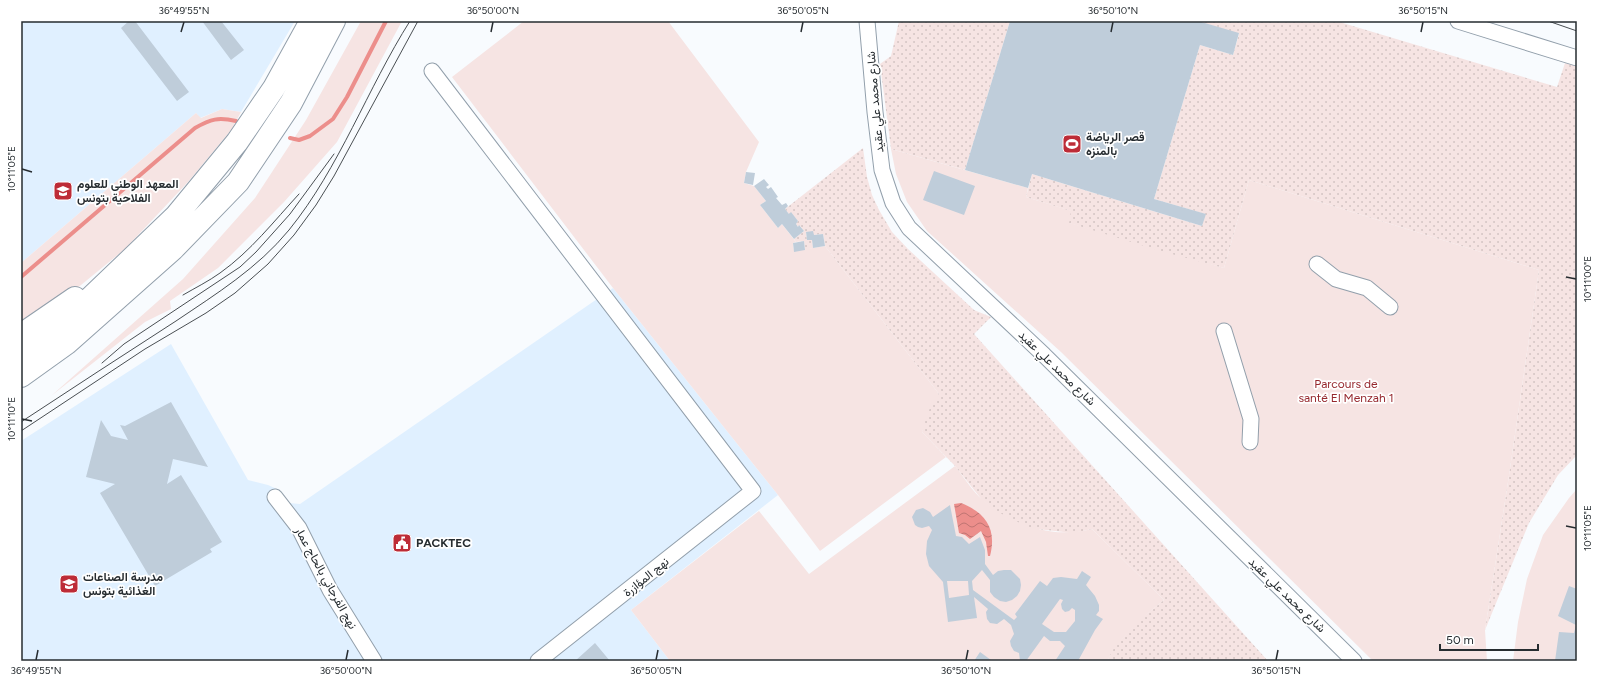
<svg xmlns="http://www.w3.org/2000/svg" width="1598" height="682" viewBox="0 0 1598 682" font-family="Figtree,Vazirmatn,sans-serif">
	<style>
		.built { fill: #e0f0ff }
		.grass { fill: #f6e4e3 }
		.park { fill: url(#park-dots) }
		.water { fill: url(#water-waves) }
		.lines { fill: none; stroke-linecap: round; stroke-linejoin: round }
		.stream { stroke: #ec8e8b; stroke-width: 4 }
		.building { fill: #bfcdda; fill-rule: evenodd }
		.minor-casing { stroke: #929fab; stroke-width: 17 }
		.highway-casing { stroke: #929fab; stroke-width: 24 }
		.minor { stroke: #fff; stroke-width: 15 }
		.highway { stroke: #fff; stroke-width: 22 }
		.tram { stroke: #4a4f53; stroke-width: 1 }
		.ticks { fill: none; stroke: #262c30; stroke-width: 1.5 }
		.labels { text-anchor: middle; stroke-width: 3.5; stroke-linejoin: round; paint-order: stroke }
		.street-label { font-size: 12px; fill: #262c30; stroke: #fff }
		.poi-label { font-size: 12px; font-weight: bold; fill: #262c30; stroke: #fff; text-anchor: start }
		.park-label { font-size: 12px; fill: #96282e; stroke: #fff }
		.neatline { fill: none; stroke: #262c30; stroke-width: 1.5 }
		.ticks-label { font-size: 10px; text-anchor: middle; fill: #262c30 }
	</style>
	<defs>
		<pattern id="park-dots" width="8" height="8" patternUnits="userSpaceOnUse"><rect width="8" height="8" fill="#f6e4e3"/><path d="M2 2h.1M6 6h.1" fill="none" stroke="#d3c4c3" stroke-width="1.8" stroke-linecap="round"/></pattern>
		<pattern id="water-waves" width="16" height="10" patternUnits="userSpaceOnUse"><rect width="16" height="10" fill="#ec8e8b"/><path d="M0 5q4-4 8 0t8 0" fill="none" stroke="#bf7472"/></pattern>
	</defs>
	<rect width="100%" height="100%" fill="#f8fbfe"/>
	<path class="built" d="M 21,21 L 295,21 L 241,112 L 222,109 L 200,118 L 196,113 L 21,263 Z
		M 613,288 L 778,495 L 631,610 L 670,661 L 21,661 L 21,441 L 171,344 L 248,480 L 268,485 L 279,490 L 289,503 L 300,504 Z"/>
	<path class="grass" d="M 361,21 L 402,21 L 337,142 L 284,202 L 218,268 L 170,301 L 171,309 L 145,322 L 51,396 L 183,279 L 255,198 L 306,120 Z
		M 524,21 L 668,21 L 759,142 L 746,172 L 744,183 L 754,186 L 766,201 L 760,205 L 778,228 L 782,224 L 796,242 L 793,243 L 794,251 L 825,246 L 939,394 L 922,432 L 946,457 L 820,551 L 778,495 L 613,288 L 452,77 Z
		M 222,109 L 241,112 L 232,129 L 188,182 L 125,249 L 70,294 L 21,326 L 21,263 L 196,113 L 201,118 Z
		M 891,149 L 1028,188 L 1026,197 L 1072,211 L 1070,223 L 1224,268 L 1249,180 L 1539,270 L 1508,482 L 1485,630 L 1487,661 L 1373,661 L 1061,352 L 927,231 L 907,202 L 896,174 Z
		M 955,466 C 964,477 972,491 983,500 C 987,504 993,507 998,510 C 1030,530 1055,537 1092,529 L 1164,600 C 1142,618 1121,636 1107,661 L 670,661 L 631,610 L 759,511 L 809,574 Z
		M 1577,489 L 1577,661 L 1513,661 L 1518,622 L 1527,579 L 1543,535 L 1569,498 Z"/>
	<path class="park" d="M 899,21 L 1010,21 L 965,170 L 891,149 L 880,64 L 891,56 Z
		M 1198,21 L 1336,21 L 1557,87 L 1565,63 L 1577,66 L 1577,455 L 1558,475 L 1529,523 L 1485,630 L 1508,482 L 1539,270 L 1249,180 L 1224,268 L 1164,252 L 1069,223 L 1071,211 L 1026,197 L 1032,174 L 1202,226 L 1205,214 L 1154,199 L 1200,45 L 1233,55 L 1239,34 Z
		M 863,148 L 867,177 L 872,195 L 879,210 L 892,232 L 908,249 L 974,310 L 991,317 L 974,334 L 1268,661 L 1107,661 L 1114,648 L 1137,622 L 1164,600 L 1092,529 L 1073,533 L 1037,529 L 1028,527 L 998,512 L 982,500 L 955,466 L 922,432 C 926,418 929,405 939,394 L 825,246 L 823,234 L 814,235 L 806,232 L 807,240 L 812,240 L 813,248 L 805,250 L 804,241 L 796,242 L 794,239 L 804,231 L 800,226 L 798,227 L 796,224 L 798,221 L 791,213 L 789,214 L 785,209 Z"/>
	<path class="water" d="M 961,503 C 986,513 997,529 990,556 L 988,556 L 986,542 L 981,531 L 970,539 L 965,535 L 959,533 L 954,504 Z"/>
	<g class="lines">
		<path class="stream" d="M 290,138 L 299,140 L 310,136 L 333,119 L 347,97 L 386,21
			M 21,277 L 195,128 C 211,119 218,117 236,121"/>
	</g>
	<path class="building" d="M 129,21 L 135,21 L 189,92 L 177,101 L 121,28 Z
		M 202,21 L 221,21 L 244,50 L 231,60 Z
		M 1010,21 L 1198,21 L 1239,33 L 1233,55 L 1200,45 L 1154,199 L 1206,214 L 1202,226 L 1032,174 L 1028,188 L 965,170 Z
		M 934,171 L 975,186 L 964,215 L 923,200 Z
		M 746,172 L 755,173 L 753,185 L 744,183 Z
		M 764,179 L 769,185 L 766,187 L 768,189 L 771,187 L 778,197 L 776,198 L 782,205 L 786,203 L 788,206 L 785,209 L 789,214 L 791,212 L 798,221 L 796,224 L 798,227 L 799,225 L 804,231 L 794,239 L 782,224 L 778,228 L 760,205 L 766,201 L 754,186 Z
		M 813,231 L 814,235 L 823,234 L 825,246 L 813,248 L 812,240 L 807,240 L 806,232 Z
		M 804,241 L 805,250 L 794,252 L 793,243 Z
		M 171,402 L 208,467 L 173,459 L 167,484 L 181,475 L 222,542 L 210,549 L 212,552 L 155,586 L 100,493 L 115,484 L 86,477 L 101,420 L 111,436 L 128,440 L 120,425 L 125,426 Z
		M 950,505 L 956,536 L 962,537 L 969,544 L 980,537 L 985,550 L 985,564 L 993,575 L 998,571 L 1004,570 L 1011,570 L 1020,579 L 1021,585 L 1020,591 L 1017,596 L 1012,600 L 1006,602 L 1000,601 L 994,597 L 990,592 L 990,580 L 982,570 L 972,581 L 973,590 L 1014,620 L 1017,617 L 1015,614 L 1040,581 L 1047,586 L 1053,578 L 1061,577 L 1077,579 L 1082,571 L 1091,577 L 1086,585 L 1095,596 L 1099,605 L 1099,611 L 1096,615 L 1103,619 L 1095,630 L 1078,661 L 1055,661 L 1065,646 L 1060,641 L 1050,641 L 1044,636 L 1026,661 L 1020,661 L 1019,653 L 1014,651 L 1011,646 L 1010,641 L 1014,634 L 1011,625 L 1004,619 L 997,624 L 990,623 L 987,619 L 986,612 L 988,609 L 974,597 L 977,618 L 948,622 L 943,582 L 929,566 L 926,554 L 927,541 L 932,530 L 929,526 L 922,528 L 918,527 L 915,525 L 912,517 L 916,510 L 923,508 L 930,512 L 933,517 ZM 947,581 L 968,581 L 969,595 L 949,598 ZM 1060,599 L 1063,600 L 1061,604 L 1062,609 L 1065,612 L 1069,611 L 1072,608 L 1075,610 L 1075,621 L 1066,632 L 1054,632 L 1042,624 Z
		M 1569,586 L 1577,589 L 1577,661 L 1555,661 L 1559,632 L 1574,633 L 1576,625 L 1558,616 Z
		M 595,643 L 610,661 L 575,661 Z
		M 980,652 L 991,660 L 990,661 L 974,661 Z"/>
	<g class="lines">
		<g class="minor-casing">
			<path id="minor" d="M 867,21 L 875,112 L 882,170 L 893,203 L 909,228 L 1044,355 L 1354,661
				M 1458,21 L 1577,58
				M 432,71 L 753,491 L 538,661
				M 1317,264 L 1336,279 L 1367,288 L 1390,307
				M 1224,331 L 1251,419 L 1250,442
				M 275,497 L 299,528 L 330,590 L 374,661"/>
		</g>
		<g class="highway-casing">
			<path id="highway" d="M 21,335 L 75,298
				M 21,354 L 58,329 L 176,216 L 237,142 L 274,88 L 311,21
				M 21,376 L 67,343 L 173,249 L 238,182 L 291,103 L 334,21"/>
		</g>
		<use href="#minor" class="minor"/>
		<use href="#highway" class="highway"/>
		<path class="tram" d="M 1548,21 L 1577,31
			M 1573,21 L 1577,22
			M 183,295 C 195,288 209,281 220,273 C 251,251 274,221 299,194
			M 102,363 L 124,344 L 240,267 L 256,252 L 290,214 L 334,154
			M 21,422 C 72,388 124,355 176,321 C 216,294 258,268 289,230 C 340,167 367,89 410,21
			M 21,431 L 145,349 L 206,313 L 235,293 L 268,264 L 294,235 L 316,205 L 334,176 L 418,21"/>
	</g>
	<path class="ticks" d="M 181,32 L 184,22M 491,32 L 493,22M 801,32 L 803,22M 1111,32 L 1113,22M 1421,32 L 1423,22M 22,169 L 32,172M 1566,277 L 1576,279M 22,419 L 32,421M 1566,526 L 1576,528M 36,660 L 38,650M 346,660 L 348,650M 656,660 L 658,650M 966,660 L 968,650M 1276,660 L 1278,650"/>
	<defs>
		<g id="stadium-square" transform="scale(1)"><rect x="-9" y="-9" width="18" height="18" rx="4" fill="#bd2c37" stroke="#fff"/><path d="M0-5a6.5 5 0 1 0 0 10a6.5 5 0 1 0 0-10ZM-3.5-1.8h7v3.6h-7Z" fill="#fff"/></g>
		<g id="university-square" transform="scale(1)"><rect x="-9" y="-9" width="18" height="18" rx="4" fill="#bd2c37" stroke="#fff"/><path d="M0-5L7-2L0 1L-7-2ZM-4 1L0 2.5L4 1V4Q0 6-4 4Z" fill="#fff"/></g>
		<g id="civic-square" transform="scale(1)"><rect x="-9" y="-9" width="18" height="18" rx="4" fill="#bd2c37" stroke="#fff"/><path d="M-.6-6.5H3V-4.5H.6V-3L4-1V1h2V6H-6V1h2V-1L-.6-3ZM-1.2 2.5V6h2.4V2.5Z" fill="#fff"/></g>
	</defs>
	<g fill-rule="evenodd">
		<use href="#stadium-square" x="1072" y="144"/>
		<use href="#university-square" x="63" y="191"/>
		<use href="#civic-square" x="402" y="543"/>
		<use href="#university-square" x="69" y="584"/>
	</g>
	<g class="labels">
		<g class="street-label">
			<text transform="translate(875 102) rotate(-95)" y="4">شارع محمد علي عقيد</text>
			<text transform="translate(1057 368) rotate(44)" y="4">شارع محمد علي عقيد</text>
			<text transform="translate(646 577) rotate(-39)" y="4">نهج المؤازرة</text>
			<text transform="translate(326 578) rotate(61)" y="4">نهج الفرجاني بالحاج عمار</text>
			<text transform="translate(1287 595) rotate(44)" y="4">شارع محمد علي عقيد</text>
		</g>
		<g class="poi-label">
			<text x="1086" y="141">قصر الرياضة<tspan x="1086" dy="14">بالمنزه</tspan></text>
			<text x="77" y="188">المعهد الوطني للعلوم<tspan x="77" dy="14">الفلاحية بتونس</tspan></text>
			<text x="416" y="547">PACKTEC</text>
			<text x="83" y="581">مدرسة الصناعات<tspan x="83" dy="14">الغذائية بتونس</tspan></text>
		</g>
		<g class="park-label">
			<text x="1346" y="388">Parcours de<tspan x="1346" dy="14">santé El Menzah 1</tspan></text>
		</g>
	</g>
	<rect width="1598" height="682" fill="none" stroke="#ffffff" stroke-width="44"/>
	<path d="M1440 644v6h98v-6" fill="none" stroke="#262c30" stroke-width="2"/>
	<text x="1446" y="644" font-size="12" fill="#262c30" stroke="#ffffff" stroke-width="3" paint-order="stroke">50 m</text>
	<rect x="22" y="22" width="1554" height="638" class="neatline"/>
	<g class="ticks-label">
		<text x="184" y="14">36°49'55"N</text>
		<text x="493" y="14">36°50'00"N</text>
		<text x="803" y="14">36°50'05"N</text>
		<text x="1113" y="14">36°50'10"N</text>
		<text x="1423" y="14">36°50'15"N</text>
		<text transform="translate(11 169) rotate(-90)" y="4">10°11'05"E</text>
		<text transform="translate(1587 279) rotate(-90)" y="4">10°11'00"E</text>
		<text transform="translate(11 419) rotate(-90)" y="4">10°11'10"E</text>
		<text transform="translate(1587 528) rotate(-90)" y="4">10°11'05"E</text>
		<text x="36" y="674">36°49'55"N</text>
		<text x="346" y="674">36°50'00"N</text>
		<text x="656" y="674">36°50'05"N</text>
		<text x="966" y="674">36°50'10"N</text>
		<text x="1276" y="674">36°50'15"N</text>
	</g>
</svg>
